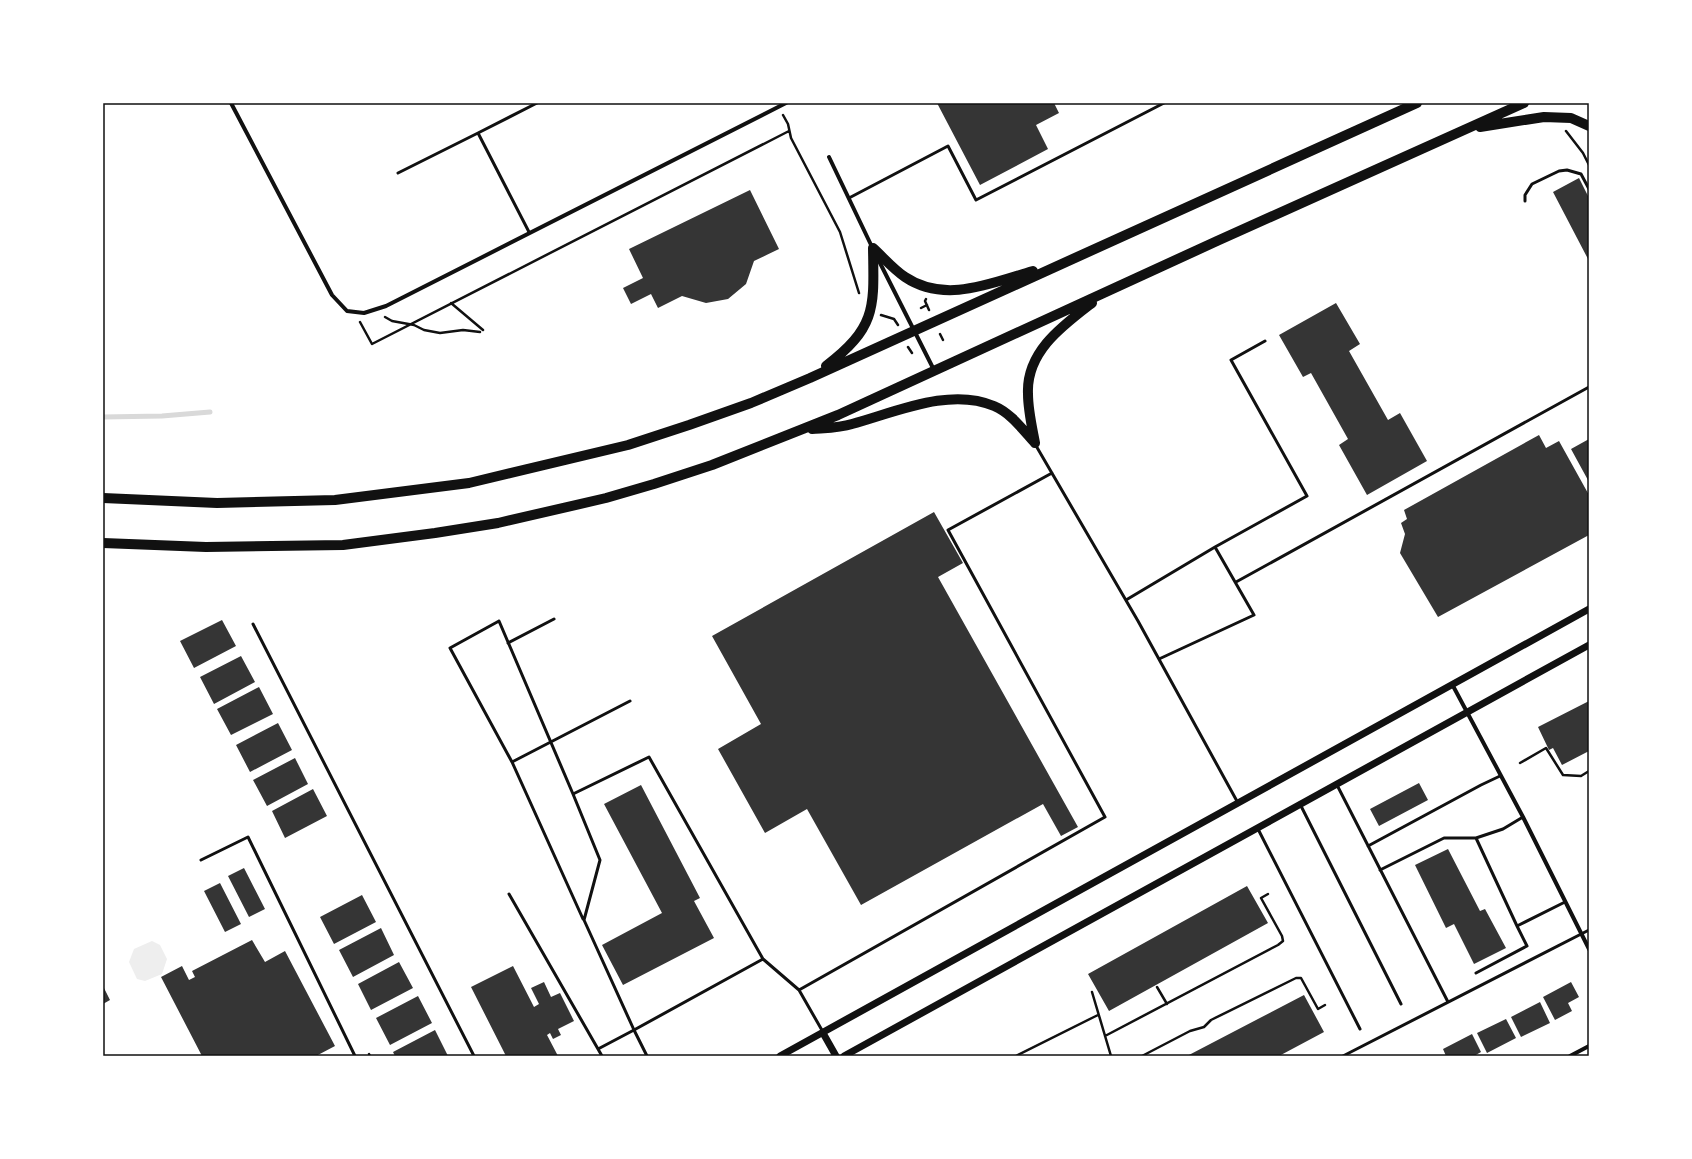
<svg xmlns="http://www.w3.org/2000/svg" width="1692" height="1159" viewBox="0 0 1692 1159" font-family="Roboto,sans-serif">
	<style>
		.green { fill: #eee }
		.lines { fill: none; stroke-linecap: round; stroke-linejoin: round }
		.stream { stroke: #d9d9d9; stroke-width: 5 }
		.building { fill: #353535 }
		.path { stroke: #111; stroke-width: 2.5 }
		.service { stroke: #111; stroke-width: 3 }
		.minor { stroke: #111; stroke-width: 4 }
		.tertiary { stroke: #111; stroke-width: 7 }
		.primary { stroke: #111; stroke-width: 10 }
		.neatline { fill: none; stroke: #111; stroke-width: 1.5 }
	</style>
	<rect width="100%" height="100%" fill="#fff"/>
	<path class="green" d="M 152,941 L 160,945 L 167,959 L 162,974 L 145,981 L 137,979 L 129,962 L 134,949 Z"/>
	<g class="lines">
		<path class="stream" d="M 103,417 L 162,416 L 210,412"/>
	</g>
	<path class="building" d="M 937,103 L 1054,103 L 1059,113 L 1036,125 L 1048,149 L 980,185 Z
		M 1579,178 L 1589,198 L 1588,259 L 1553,192 Z
		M 750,190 L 779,249 L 754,261 L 746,284 L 728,299 L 706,303 L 682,296 L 658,308 L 651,294 L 631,304 L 623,288 L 643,278 L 629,249 Z
		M 1336,303 L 1360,344 L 1349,351 L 1388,420 L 1400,413 L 1427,461 L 1367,495 L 1339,445 L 1348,439 L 1311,373 L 1303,377 L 1279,335 Z
		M 1539,435 L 1546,448 L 1559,441 L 1589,495 L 1589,535 L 1438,617 L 1400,553 L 1405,534 L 1401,523 L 1407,519 L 1404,510 Z
		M 1589,439 L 1589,482 L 1571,449 Z
		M 934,512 L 963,563 L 938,577 L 1078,827 L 1061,836 L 1043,804 L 861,905 L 807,809 L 765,833 L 718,749 L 761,724 L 712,636 Z
		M 222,620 L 236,646 L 194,668 L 180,641 Z
		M 241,656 L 255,682 L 214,704 L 200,677 Z
		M 259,687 L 273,714 L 231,735 L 217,709 Z
		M 1589,701 L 1589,751 L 1562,765 L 1553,748 L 1549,750 L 1538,727 Z
		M 278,723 L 292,750 L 250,772 L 236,745 Z
		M 295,758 L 308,784 L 267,806 L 253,780 Z
		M 1419,783 L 1428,800 L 1379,826 L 1370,809 Z
		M 641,785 L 700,898 L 694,901 L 714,938 L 623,985 L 602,945 L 662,913 L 604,804 Z
		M 313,789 L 327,816 L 285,838 L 272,811 Z
		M 1448,849 L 1480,911 L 1485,909 L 1506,948 L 1474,964 L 1454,924 L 1446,928 L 1415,865 Z
		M 244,868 L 265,909 L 249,917 L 228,876 Z
		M 220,883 L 241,924 L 225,932 L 204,891 Z
		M 1247,886 L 1268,923 L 1109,1011 L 1088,974 Z
		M 362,895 L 376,922 L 334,944 L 320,917 Z
		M 381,928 L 394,955 L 353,977 L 339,950 Z
		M 252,940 L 265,962 L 285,951 L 335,1046 L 316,1056 L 202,1056 L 161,977 L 182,966 L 189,980 L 195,977 L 192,971 Z
		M 399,962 L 413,988 L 371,1010 L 358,984 Z
		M 513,966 L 534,1007 L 539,1004 L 531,988 L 544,982 L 551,997 L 560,993 L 574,1021 L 558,1029 L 561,1035 L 553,1039 L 550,1033 L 547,1035 L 558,1056 L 506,1056 L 471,987 Z
		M 1571,982 L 1579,997 L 1568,1003 L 1572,1011 L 1555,1020 L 1543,997 Z
		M 103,986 L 110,1000 L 103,1004 Z
		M 1304,995 L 1324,1032 L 1279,1056 L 1187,1056 Z
		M 418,996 L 432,1023 L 390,1045 L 376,1018 Z
		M 1540,1002 L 1550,1023 L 1521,1037 L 1511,1017 Z
		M 1506,1019 L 1516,1038 L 1487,1053 L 1477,1033 Z
		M 435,1030 L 448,1056 L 395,1056 L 393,1052 Z
		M 1472,1034 L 1481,1052 L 1474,1056 L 1446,1056 L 1443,1049 Z"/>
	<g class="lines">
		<path class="path" d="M 783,115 L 788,124 L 791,138 L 840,232 L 859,293
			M 1566,131 L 1583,153 L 1589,165
			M 926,299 L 925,301 L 929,310
			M 451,303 L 483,330
			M 921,308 L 927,305
			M 881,315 L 894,319 L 898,325
			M 385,317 L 392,321 L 414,325 L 424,330 L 440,333 L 463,330 L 480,332
			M 360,322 L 372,344 L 789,131
			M 940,334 L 943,340
			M 908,347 L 912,353
			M 1520,763 L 1546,748 L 1563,775 L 1581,776 L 1589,771
			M 1157,987 L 1167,1004
			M 1092,992 L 1111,1056
			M 1105,1036 L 1278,945 L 1283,941 L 1282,936 L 1261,898 L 1268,894
			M 369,1054 L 370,1056
			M 1016,1056 L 1098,1015
			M 1142,1056 L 1190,1031 L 1204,1027 L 1211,1020 L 1296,978 L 1301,978 L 1318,1009 L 1325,1005"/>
		<path class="service" d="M 478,133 L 537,103
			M 398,173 L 478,133 L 529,232
			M 849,198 L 948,146 L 976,200 L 1164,103
			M 1525,201 L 1525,195 L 1532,184 L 1559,171 L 1567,170 L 1581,174 L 1589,189
			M 1035,444 L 1138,621 L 1238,803
			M 1215,547 L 1307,496 L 1231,360 L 1265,341
			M 1236,582 L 1589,387
			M 1126,600 L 1215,547 L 1254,615 L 1159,659
			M 253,624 L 474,1056
			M 508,643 L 554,619
			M 512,762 L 630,701
			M 1337,785 L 1448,1002
			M 573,794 L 499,621 L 450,648 L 512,762 L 583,919
			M 1300,804 L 1401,1004
			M 1523,817 L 1503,829 L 1476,838 L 1517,926 L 1565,902
			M 1258,829 L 1360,1029
			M 1368,846 L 1481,785 L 1500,776
			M 201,860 L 248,837 L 355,1056
			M 1380,870 L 1444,838 L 1476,838
			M 509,894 L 598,1049
			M 1476,973 L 1527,946 L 1517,926
			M 823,1032 L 799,990 L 1105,817 L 948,530 L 1052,473
			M 602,1056 L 598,1049 L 634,1030 L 584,920 L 600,860 L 573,794 L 649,757 L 763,959
			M 647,1056 L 634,1030 L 763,959 L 799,990
			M 1343,1056 L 1589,930"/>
		<path class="minor" d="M 231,103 L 332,295 L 347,311 L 364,313 L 386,306 L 786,103
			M 829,157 L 873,249
			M 877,257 L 934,370
			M 1452,684 L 1523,817 L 1589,949
			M 1570,1056 L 1589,1046"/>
		<path class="tertiary" d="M 823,1033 L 836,1056
			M 780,1056 L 1589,609
			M 844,1056 L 1589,645"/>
		<path class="primary" d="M 1480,127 L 1544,117 L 1571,118 L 1589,126
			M 873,248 C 883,257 893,269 905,277 C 945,304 991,283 1033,271
			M 826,366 C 877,327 874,307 873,248
			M 812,429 C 825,428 840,428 852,424 C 896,412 950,387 994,406 C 1011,413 1023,430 1035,443
			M 1035,443 C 1032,427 1028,410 1028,394 C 1026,352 1062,326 1092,303
			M 103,498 L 217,503 L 335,500 L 469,483 L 628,445 L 689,425 L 751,403 L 810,378 L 1417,103
			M 103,543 L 206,547 L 343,545 L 435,533 L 498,523 L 606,498 L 654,484 L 712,465 L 838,415 L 1217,241 L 1524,103"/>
	</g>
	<rect width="1692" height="1159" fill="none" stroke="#ffffff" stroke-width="208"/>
	<rect x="104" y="104" width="1484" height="951" class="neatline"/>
</svg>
